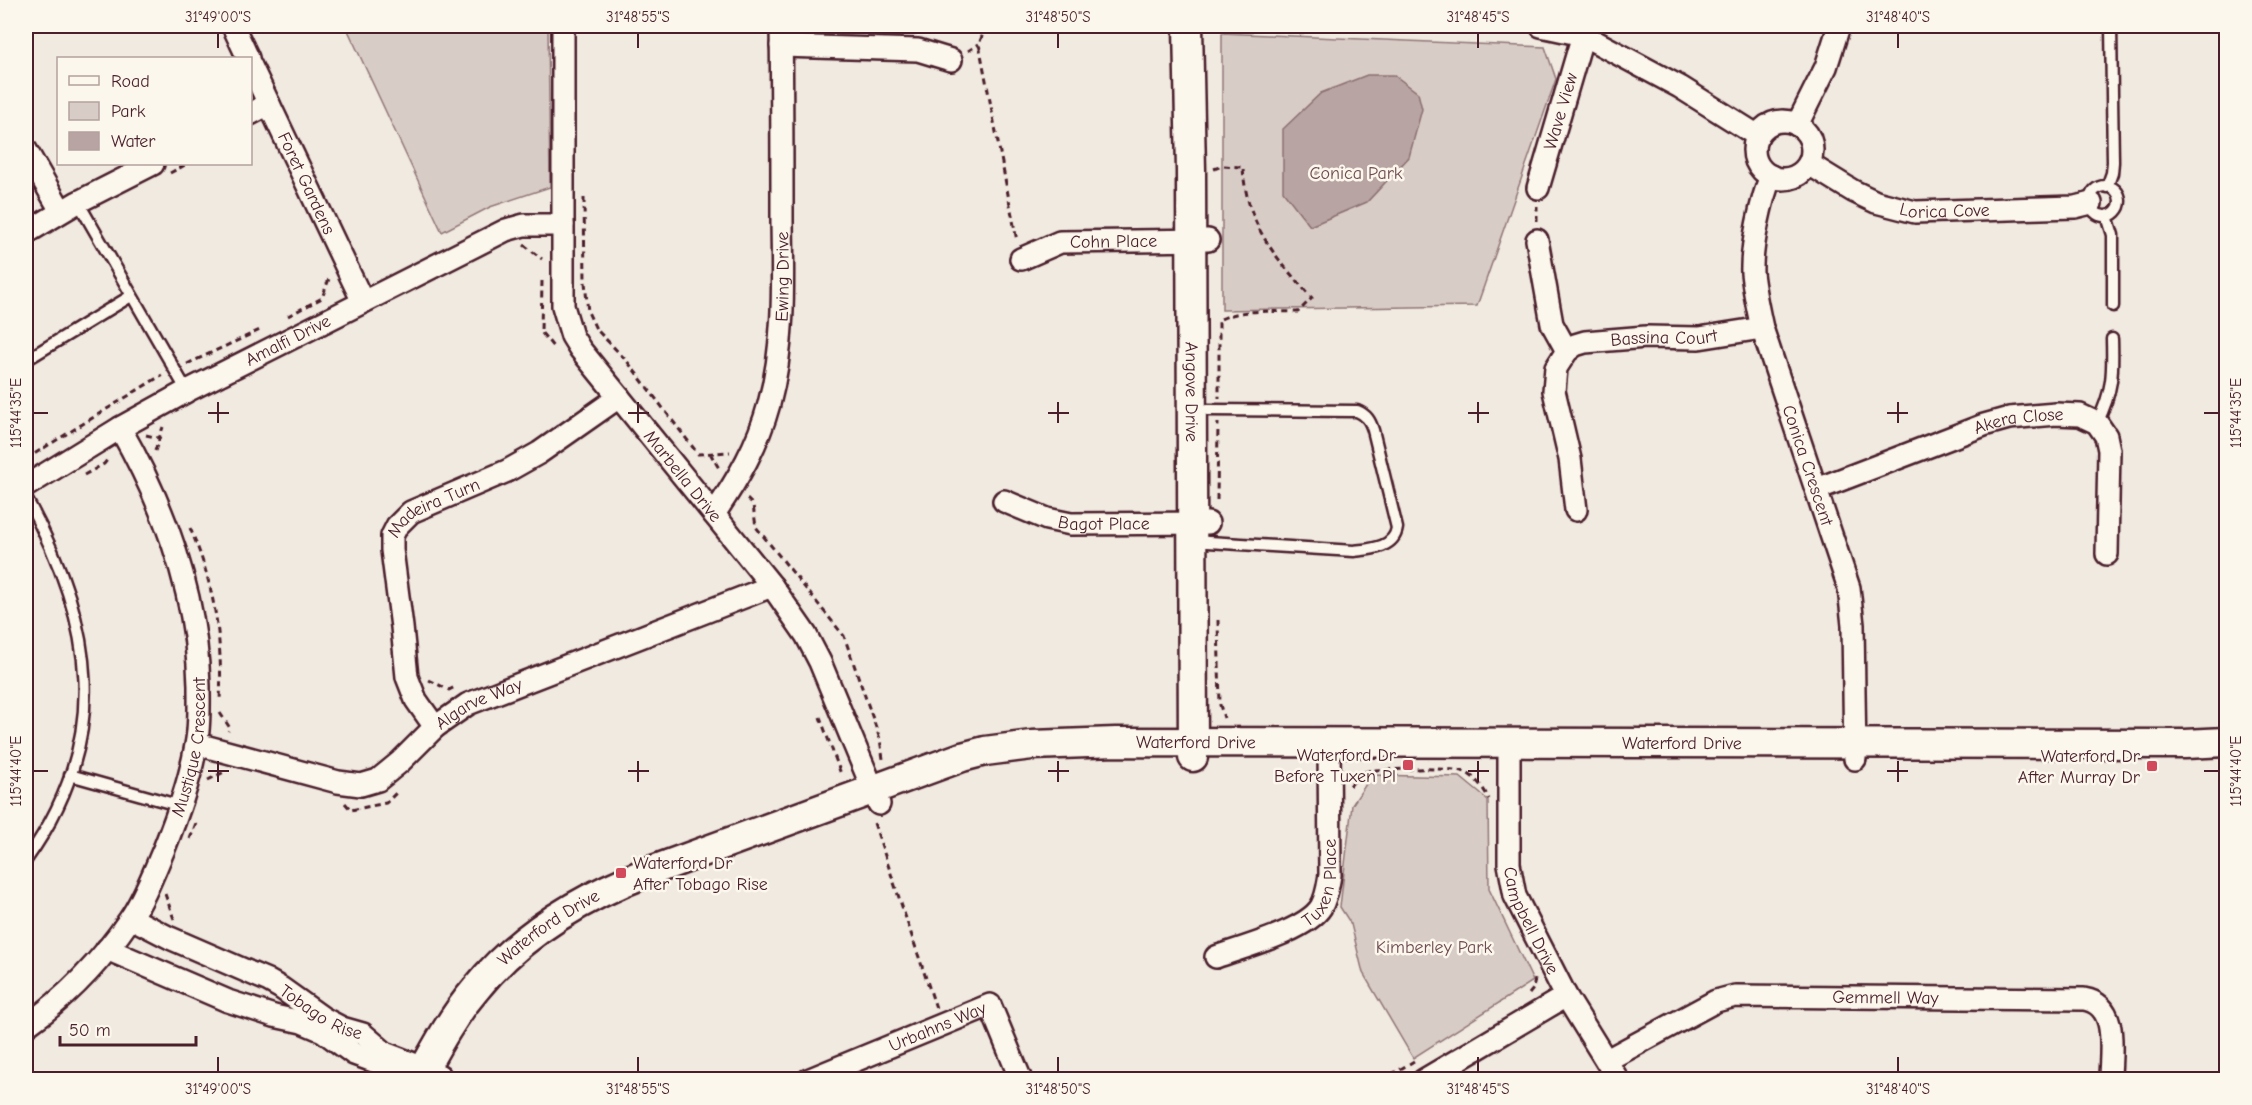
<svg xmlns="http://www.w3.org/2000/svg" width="2252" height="1105" viewBox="0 0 2252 1105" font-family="'Comic Neue',sans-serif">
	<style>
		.green { fill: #d8ccc6; stroke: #917678; stroke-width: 1.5 }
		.water { fill: #b8a4a2; stroke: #8c6f72; stroke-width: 1.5 }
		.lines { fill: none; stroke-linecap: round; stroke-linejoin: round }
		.lane-casing { stroke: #4a1f2b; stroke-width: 15 }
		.street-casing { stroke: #4a1f2b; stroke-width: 26 }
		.secondary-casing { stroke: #4a1f2b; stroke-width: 33 }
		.path { stroke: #4a1f2b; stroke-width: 3; stroke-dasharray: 6 4.5; stroke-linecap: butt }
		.lane { stroke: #fbf7ec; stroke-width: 10 }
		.street { stroke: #fbf7ec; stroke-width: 21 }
		.secondary { stroke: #fbf7ec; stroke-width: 28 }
		.ticks { fill: none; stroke: #4a1f2b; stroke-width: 2 }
		.poi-dot { fill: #d1495b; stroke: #fbf7ec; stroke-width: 2 }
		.labels { text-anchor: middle; stroke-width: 5; stroke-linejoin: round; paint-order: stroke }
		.street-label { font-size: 18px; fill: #4a1f2b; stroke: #fbf7ec }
		.park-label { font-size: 18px; fill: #6e4a52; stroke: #fbf7ec }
		.poi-label { font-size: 18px; fill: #4a1f2b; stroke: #fbf7ec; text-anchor: end }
		.neatline { fill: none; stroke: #4a1f2b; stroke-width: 2 }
		.ticks-label { font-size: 15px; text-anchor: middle; fill: #4a1f2b }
	</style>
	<rect width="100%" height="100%" fill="#f0eae0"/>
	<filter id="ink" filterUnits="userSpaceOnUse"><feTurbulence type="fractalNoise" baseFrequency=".0167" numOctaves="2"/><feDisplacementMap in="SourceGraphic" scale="12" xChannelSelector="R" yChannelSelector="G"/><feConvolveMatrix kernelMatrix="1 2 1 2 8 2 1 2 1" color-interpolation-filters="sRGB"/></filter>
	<g filter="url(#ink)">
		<path class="green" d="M 346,26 L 548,26 L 550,187 L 490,207 L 442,232 Z
			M 1222,33 L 1545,47 L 1556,79 L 1477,306 L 1222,310 Z
			M 1372,775 L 1460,777 L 1488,800 L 1489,889 L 1533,981 L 1413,1058 L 1363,973 L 1351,924 L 1340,907 L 1352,805 Z"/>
		<path class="water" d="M 1367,75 L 1394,75 L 1418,93 L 1422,109 L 1409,157 L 1367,202 L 1310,226 L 1283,191 L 1283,129 L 1321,93 Z"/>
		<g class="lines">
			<g class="lane-casing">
				<path id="lane" d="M2090 201a15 15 0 1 1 30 0a15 15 0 1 1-30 0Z
					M 2107,187 L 2112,173 L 2113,162 L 2111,26
					M 78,202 L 187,391
					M 2107,216 L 2113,235 L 2113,306
					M 26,360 L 131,296
					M 2097,423 C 2113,391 2113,373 2112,339
					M 26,498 C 95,623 113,739 26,860
					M 1192,541 L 1354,551 C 1371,549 1394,548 1397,528 L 1373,430 C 1370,421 1367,415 1357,411 L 1208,410
					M 70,775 L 181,806"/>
			</g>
			<g class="street-casing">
				<g id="street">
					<path d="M 233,26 L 248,58"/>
					<path id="s1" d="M 563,26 L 563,306 L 572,336 L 580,349 L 772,586 L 806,635 L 820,662 L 879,804"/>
					<path d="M 1541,26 L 1583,35 L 1680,87 L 1758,136"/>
					<path d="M 781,46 L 918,50 L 951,60"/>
					<path id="s2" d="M 250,64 L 363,302"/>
					<path d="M 250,114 L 269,104"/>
					<circle cx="1783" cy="150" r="29"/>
					<path d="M 1797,125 L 1826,67 L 1839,26"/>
					<path d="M 26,150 L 61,211"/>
					<path id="s3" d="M 1809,164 L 1853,191 L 1876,202 L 1915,212 L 2075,207 L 2091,203"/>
					<path id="s4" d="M 1771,176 C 1761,200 1751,247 1752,273 C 1754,291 1758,310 1762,328 L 1849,588 L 1853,625 L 1855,759"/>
					<path id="s5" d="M 1538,188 L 1583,35"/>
					<path d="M 26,233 L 78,202 L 153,164"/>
					<path d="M 1537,240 L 1552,324 L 1567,351"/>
					<path id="s6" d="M 1021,259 L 1060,242 L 1208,240"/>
					<path id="s7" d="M 26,486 L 120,428 L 187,391 L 506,230 L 524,225 L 563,225"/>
					<path id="s8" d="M 1817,489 L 1984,425 L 2009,418 L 2056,414 L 2080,415 L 2097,423 L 2106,436 L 2109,450 L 2107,554"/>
					<path id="s9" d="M 1004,501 L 1047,519 L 1071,524 L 1208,523"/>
					<path id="s10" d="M 1576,510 L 1570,459 L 1554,391 L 1556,368 L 1567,351 L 1575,345 L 1585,342 L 1646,337 L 1699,338 L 1762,328"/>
					<path id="s11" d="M 714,514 C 738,479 758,445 769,404 C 785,345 783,283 782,222 C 782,157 782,91 781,26"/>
					<path id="s12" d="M 435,727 L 416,700 L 407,677 L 402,627 L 392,550 L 392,536 L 397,526 L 411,512 L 507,471 L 539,453 L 619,397"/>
					<path id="s13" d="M 1509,743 L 1509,864 L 1515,896 L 1566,996 L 1618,1080"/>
					<path id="s14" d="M 197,744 L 338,782 L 361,785 L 378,780 L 400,762 L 435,727 L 468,704 L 772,586"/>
					<path id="s15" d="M 131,918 L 170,938 L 267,980 L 281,988 L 323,1018 L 342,1028 L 363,1034 L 385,1053 L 424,1068 L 440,1076"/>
					<path d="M 107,949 L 228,1001 L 274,1016 L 302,1022 L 323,1031 L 354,1054 L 395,1069"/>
					<path id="s16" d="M 1216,957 C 1243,947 1306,931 1321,907 C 1327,897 1328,886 1330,875 L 1329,743"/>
					<path id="s17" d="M 26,1026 C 66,998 102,960 130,919 C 144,899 154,872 164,849 C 177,816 190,781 196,745 C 200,726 199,705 199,686 C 197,594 165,507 120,428"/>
					<path id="s18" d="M 1607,1060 L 1716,1001 L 1735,996 L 2084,999 C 2120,1005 2110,1052 2110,1080"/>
					<path id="s19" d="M 808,1080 L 990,1005 L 1021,1080"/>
					<path d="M 1424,1080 L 1566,996"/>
				</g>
			</g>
			<g class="secondary-casing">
				<g id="secondary">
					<path id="s20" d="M 1188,26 L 1191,171 L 1193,757"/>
					<path id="s21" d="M 418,1080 C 435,1049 452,1017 475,990 C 519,935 583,897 648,872 L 962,757 L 985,751 L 1032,745 L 1116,742 L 2185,744 L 2226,742"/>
				</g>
			</g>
			<path class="path" d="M 986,26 L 979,44 L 1017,241
				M 968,51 L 979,44
				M 1214,169 L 1222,166 L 1243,167 C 1246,225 1275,257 1312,298 L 1298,312 C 1274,312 1241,308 1219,320 L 1219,398
				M 170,173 L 187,164
				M 584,198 L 585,282 L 588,312 L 596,329 L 627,361 L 698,454 L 730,452
				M 1537,221 L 1537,206
				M 524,245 L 542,259
				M 542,281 L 541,332 L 554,348
				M 288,316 L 322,298 L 330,276
				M 187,364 L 260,330
				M 146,435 L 159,438
				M 155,451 L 163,427
				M 710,453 L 720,470
				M 26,459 L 162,375
				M 84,475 L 104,464 L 108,459
				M 747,499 L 753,505 L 756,527 L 844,636 L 880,739 L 883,759
				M 1217,500 L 1218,423
				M 190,528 C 214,583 223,640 220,700
				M 1218,620 L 1220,705 L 1224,718
				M 429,680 L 449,690 L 455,687
				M 220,713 L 230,728 L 228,731
				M 820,717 L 841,774
				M 208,780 L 224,772
				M 1350,786 L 1360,773 L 1372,770 C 1390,770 1455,766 1467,773 C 1477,779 1484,789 1489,799
				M 345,803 L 351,810 L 386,803 L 396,793
				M 874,823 L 936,1008
				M 190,839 L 196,823
				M 165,894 L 174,919
				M 1529,994 L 1533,989 L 1535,979
				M 1382,1080 L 1414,1061"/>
			<use href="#lane" class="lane"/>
			<use href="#street" class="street"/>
			<use href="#secondary" class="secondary"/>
		</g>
	</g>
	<path class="ticks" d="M 218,33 L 218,48M 638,33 L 638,48M 1058,33 L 1058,48M 1478,33 L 1478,48M 1898,33 L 1898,48M 218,402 L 218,423M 638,402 L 638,423M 1058,402 L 1058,423M 1478,402 L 1478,423M 1898,402 L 1898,423M 33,413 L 48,413M 208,413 L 229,413M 628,413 L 649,413M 1048,413 L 1069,413M 1468,413 L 1489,413M 1887,413 L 1908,413M 2204,413 L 2219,413M 218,761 L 218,782M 638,761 L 638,782M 1058,761 L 1058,782M 1478,761 L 1478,782M 1898,761 L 1898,782M 33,771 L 48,771M 208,771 L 229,771M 628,771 L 649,771M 1048,771 L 1069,771M 1468,771 L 1489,771M 1887,771 L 1908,771M 2204,771 L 2219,771M 218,1057 L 218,1072M 638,1057 L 638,1072M 1058,1057 L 1058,1072M 1478,1057 L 1478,1072M 1898,1057 L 1898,1072"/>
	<g class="poi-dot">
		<rect x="1402" y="759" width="12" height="12" rx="3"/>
		<rect x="2146" y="760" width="12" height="12" rx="3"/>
		<rect x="615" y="867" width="12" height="12" rx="3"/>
	</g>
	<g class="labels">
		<g class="street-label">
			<text dy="6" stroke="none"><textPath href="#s5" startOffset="80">Wave View</textPath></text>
			<text dy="6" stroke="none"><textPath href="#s2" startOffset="132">Foret Gardens</textPath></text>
			<text dy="6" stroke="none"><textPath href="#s3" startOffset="147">Lorica Cove</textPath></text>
			<text dy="6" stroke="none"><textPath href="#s6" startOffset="96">Cohn Place</textPath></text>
			<text dy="6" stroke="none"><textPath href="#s11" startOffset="252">Ewing Drive</textPath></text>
			<text dy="6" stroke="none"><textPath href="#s10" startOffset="264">Bassina Court</textPath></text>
			<text dy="6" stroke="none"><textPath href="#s7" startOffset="300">Amalfi Drive</textPath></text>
			<text dy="6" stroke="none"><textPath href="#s20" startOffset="366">Angove Drive</textPath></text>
			<text dy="6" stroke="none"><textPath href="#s8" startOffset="214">Akera Close</textPath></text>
			<text dy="6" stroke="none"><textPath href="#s4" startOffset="300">Conica Crescent</textPath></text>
			<text dy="6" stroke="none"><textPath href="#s1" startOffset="490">Marbella Drive</textPath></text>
			<text dy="6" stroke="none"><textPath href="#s12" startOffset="252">Madeira Turn</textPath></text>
			<text dy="6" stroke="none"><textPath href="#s9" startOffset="104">Bagot Place</textPath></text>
			<text dy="6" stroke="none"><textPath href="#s14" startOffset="315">Algarve Way</textPath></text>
			<text dy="6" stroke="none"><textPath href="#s21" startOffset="888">Waterford Drive</textPath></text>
			<text dy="6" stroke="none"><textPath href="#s21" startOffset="1374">Waterford Drive</textPath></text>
			<text dy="6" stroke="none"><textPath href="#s17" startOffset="334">Mustique Crescent</textPath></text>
			<text dy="6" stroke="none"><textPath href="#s16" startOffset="141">Tuxen Place</textPath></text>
			<text dy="6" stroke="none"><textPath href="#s13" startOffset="182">Campbell Drive</textPath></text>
			<text dy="6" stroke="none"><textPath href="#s21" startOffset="204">Waterford Drive</textPath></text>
			<text dy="6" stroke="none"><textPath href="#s18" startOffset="294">Gemmell Way</textPath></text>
			<text dy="6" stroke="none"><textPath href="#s15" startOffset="213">Tobago Rise</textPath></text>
			<text dy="6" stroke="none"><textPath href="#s19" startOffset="140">Urbahns Way</textPath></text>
		</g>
		<g class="park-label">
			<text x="1356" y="179">Conica Park</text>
			<text x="1434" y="953">Kimberley Park</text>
		</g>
		<g class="poi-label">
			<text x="1396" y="761">Waterford Dr<tspan x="1396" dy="21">Before Tuxen Pl</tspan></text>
			<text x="2140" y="762">Waterford Dr<tspan x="2140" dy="21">After Murray Dr</tspan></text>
			<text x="633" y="869" text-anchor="start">Waterford Dr<tspan x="633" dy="21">After Tobago Rise</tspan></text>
		</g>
	</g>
	<rect width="2252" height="1105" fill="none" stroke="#fbf7ec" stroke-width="66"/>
	<rect x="57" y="57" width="195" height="108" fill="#fbf7ec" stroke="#b4a19f" stroke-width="1.5"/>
	<rect x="69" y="76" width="30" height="9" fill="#fbf7ec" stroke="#b4a19f" stroke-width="1.5"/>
	<text x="111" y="87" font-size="18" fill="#4a1f2b">Road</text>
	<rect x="69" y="102" width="30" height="18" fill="#d8ccc6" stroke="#b4a19f" stroke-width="1.5"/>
	<text x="111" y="117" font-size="18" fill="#4a1f2b">Park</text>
	<rect x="69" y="132" width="30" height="18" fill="#b8a4a2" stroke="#b4a19f" stroke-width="1.5"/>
	<text x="111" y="147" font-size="18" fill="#4a1f2b">Water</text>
	<path d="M60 1036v9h136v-9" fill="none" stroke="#4a1f2b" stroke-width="3"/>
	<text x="69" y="1036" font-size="18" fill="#4a1f2b" stroke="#fbf7ec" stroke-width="4.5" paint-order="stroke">50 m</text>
	<rect x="33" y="33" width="2186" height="1039" class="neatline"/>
	<g class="ticks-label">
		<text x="218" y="22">31°49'00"S</text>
		<text x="638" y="22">31°48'55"S</text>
		<text x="1058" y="22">31°48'50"S</text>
		<text x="1478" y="22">31°48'45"S</text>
		<text x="1898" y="22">31°48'40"S</text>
		<text transform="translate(2236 413) rotate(-90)" y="5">115°44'35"E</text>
		<text transform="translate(16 413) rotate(-90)" y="5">115°44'35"E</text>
		<text transform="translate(2236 771) rotate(-90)" y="5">115°44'40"E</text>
		<text transform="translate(16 771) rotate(-90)" y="5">115°44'40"E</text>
		<text x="218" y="1094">31°49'00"S</text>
		<text x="638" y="1094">31°48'55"S</text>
		<text x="1058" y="1094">31°48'50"S</text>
		<text x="1478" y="1094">31°48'45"S</text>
		<text x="1898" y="1094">31°48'40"S</text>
	</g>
</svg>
